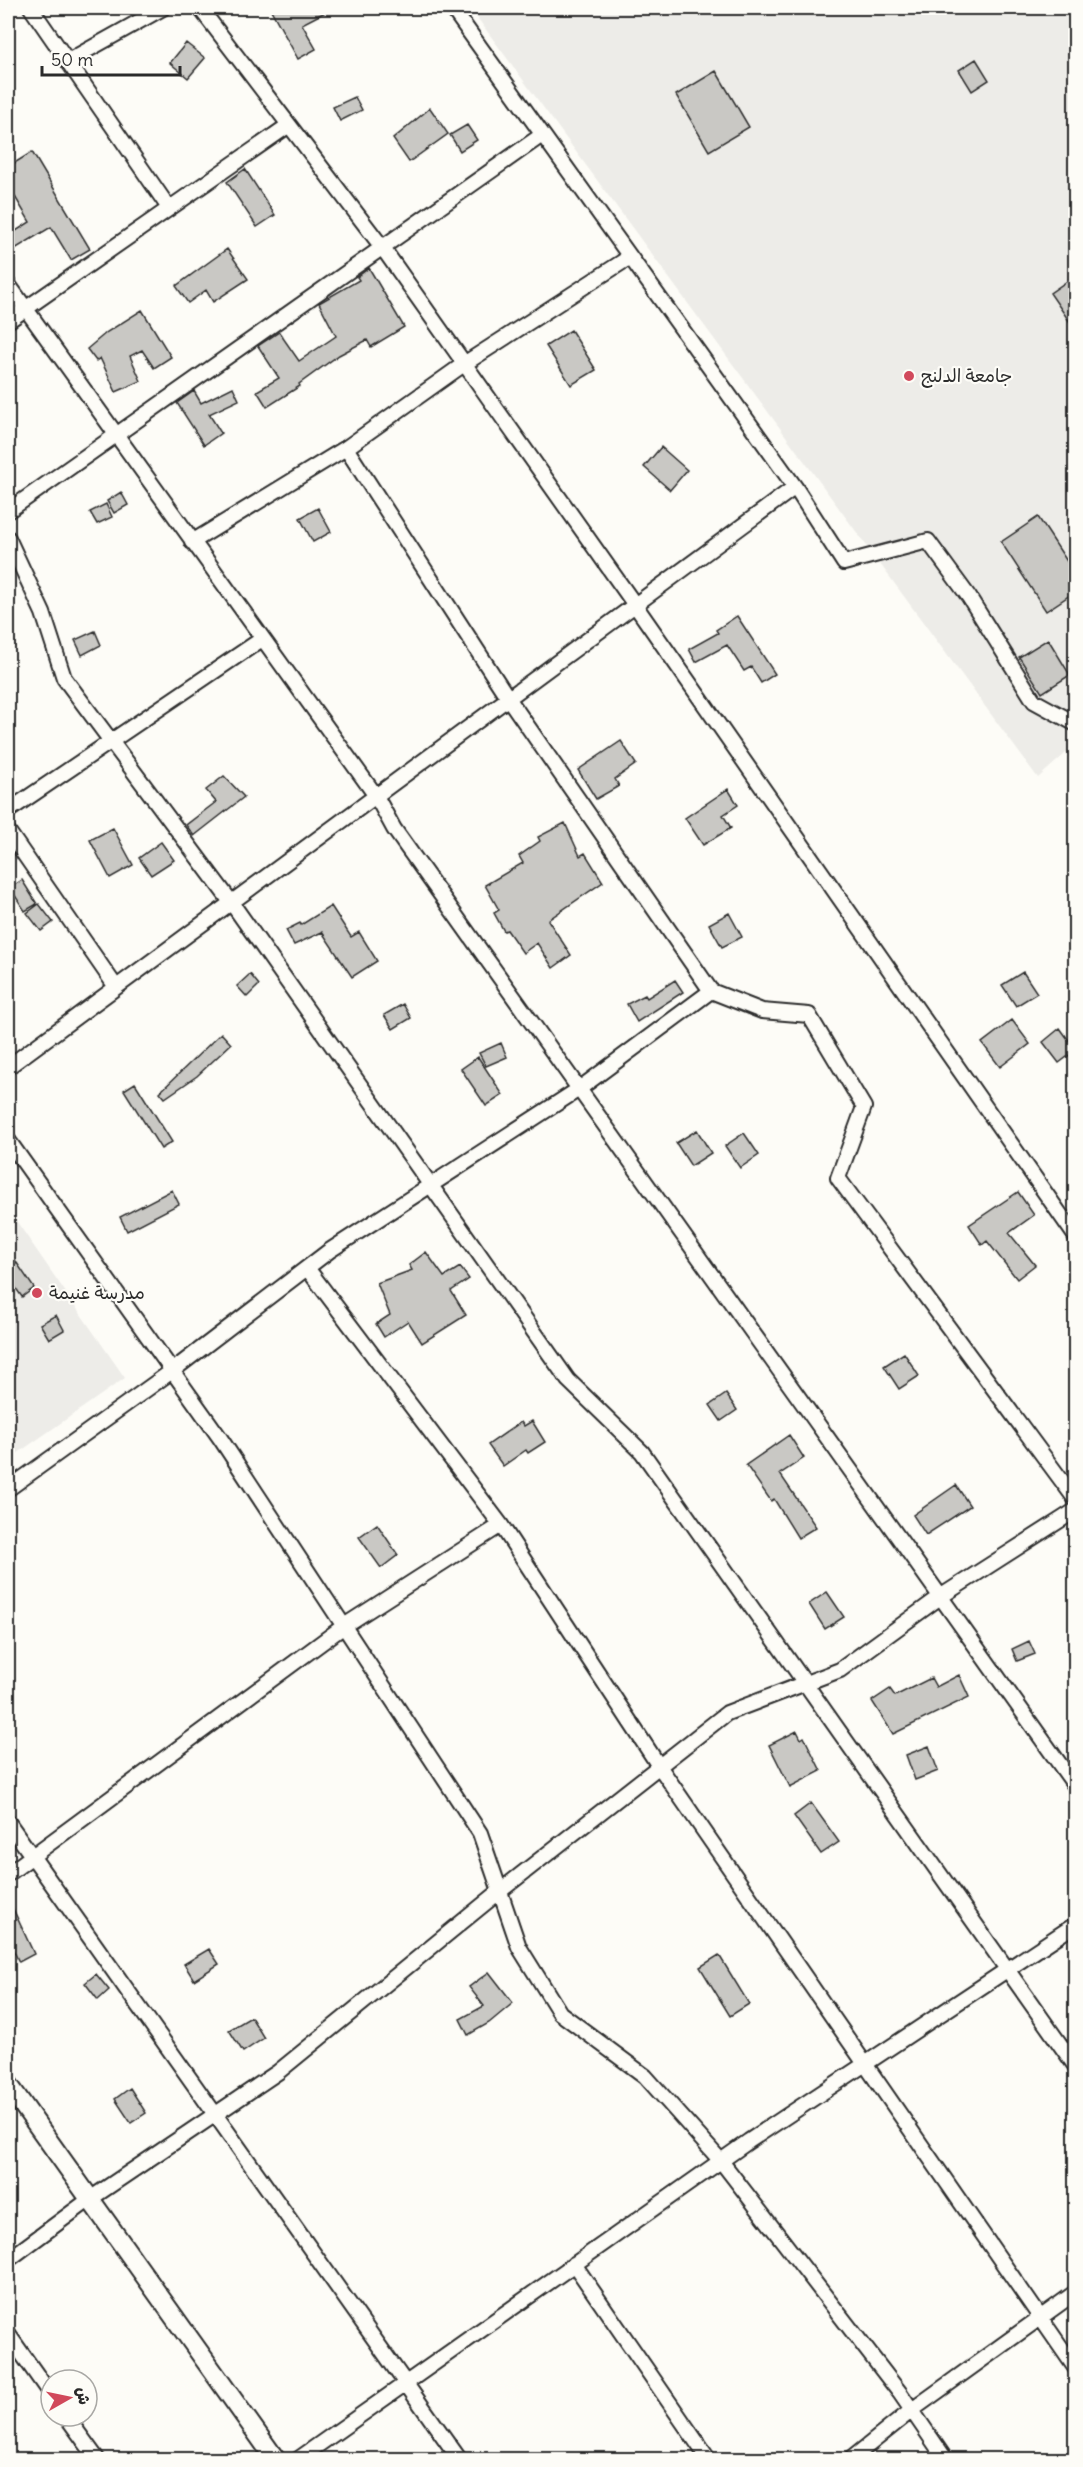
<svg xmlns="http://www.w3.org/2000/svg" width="1083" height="2467" viewBox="0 0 1083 2467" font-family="Delius,'Playpen Sans Arabic',sans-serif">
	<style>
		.built { fill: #edece8 }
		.building { fill: #c9c8c4; stroke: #2b2b2b; stroke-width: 1.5 }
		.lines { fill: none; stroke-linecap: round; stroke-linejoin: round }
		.minor-casing { stroke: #2b2b2b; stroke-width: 18 }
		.tertiary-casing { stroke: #2b2b2b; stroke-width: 22 }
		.minor { stroke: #fdfcf7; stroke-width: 14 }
		.tertiary { stroke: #fdfcf7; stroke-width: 18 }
		.poi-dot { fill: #d1495b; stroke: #fdfcf7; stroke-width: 2 }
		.labels { text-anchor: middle; stroke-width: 4.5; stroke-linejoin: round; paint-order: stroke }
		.poi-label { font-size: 18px; fill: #2b2b2b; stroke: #fdfcf7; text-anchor: start }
	</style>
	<rect width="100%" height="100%" fill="#fdfcf7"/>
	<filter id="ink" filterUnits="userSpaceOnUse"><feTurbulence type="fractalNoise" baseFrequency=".0167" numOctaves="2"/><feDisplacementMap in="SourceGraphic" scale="12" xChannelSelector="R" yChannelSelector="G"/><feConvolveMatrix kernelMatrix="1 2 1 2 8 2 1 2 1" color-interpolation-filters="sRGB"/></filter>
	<g filter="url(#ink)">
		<path class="built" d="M 470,8 L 1075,8 L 1075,745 L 1038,778 Z
			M 8,1209 L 125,1378 L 8,1460 Z"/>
		<path class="building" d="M 270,8 L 333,8 L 302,24 L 316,49 L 298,59 Z
			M 186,43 L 205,58 L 188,78 L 170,63 Z
			M 976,59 L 989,80 L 972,91 L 959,70 Z
			M 716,71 L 749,127 L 709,151 L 676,95 Z
			M 355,97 L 362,110 L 340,121 L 333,107 Z
			M 430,108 L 448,134 L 409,162 L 393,139 Z
			M 467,125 L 477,140 L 460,151 L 450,135 Z
			M 32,152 L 90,249 L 71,260 L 51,227 L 15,249 L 8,236 L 30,222 L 8,185 L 8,167 Z
			M 245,169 L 275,215 L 257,227 L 227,182 Z
			M 227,249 L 248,279 L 213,302 L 206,290 L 188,303 L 176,286 Z
			M 369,268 L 404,327 L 371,347 L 367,340 L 339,355 L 299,384 L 300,386 L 267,407 L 257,391 L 279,378 L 258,346 L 279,332 L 299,361 L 336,336 L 319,303 L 359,280 L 357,277 Z
			M 1076,275 L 1076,331 L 1050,293 Z
			M 142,310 L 171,357 L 154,368 L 142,350 L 130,356 L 141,381 L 116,392 L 100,358 L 96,361 L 87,349 L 107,332 Z
			M 571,330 L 596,370 L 571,385 L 546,346 Z
			M 233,387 L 239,400 L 209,414 L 221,433 L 204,445 L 177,403 L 194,391 L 201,403 Z
			M 661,447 L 687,470 L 670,490 L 644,467 Z
			M 121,492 L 128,505 L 114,513 L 107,501 Z
			M 106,504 L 112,517 L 97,524 L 90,512 Z
			M 318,508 L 331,532 L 313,542 L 300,518 Z
			M 1038,517 L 1076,575 L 1076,591 L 1046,611 L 1001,542 Z
			M 737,616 L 775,674 L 761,683 L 751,667 L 744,671 L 727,645 L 696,662 L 689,649 L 718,633 L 716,630 Z
			M 95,631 L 101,645 L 82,655 L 75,640 Z
			M 1048,639 L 1070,675 L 1042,693 L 1019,657 Z
			M 621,741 L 636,764 L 615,779 L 619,786 L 596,799 L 578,770 Z
			M 224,776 L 244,797 L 194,836 L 186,825 L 216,802 L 206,790 Z
			M 728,789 L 738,805 L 723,815 L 731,828 L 703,845 L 685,818 Z
			M 565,823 L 580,856 L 585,853 L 603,882 L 548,920 L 571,955 L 553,968 L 537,943 L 523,953 L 507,930 L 504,931 L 494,913 L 499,910 L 485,885 L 523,863 L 519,856 L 540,841 L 538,837 Z
			M 113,828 L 133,865 L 110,878 L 90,840 Z
			M 161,842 L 174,860 L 151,875 L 139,858 Z
			M 22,880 L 37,904 L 25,911 L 10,888 Z
			M 39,904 L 53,922 L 41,931 L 27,913 Z
			M 331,906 L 351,937 L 359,932 L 377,961 L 352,977 L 322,932 L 294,945 L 286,930 L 300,923 L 301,925 Z
			M 729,913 L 742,937 L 722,947 L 709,924 Z
			M 1023,972 L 1037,993 L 1016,1006 L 1002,985 Z
			M 250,974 L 259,985 L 247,997 L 237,986 Z
			M 675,980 L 683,992 L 637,1022 L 627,1004 L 645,995 L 647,998 Z
			M 403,1004 L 411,1018 L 393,1029 L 384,1015 Z
			M 1012,1020 L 1030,1044 L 1000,1067 L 982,1043 Z
			M 1060,1028 L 1076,1050 L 1059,1063 L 1043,1042 Z
			M 221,1033 L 231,1044 L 197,1076 L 165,1098 L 160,1092 Z
			M 501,1043 L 507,1057 L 486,1066 L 479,1053 Z
			M 478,1057 L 503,1095 L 486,1106 L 461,1069 Z
			M 135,1083 L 172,1142 L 161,1149 L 124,1090 Z
			M 697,1130 L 711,1153 L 691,1166 L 676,1143 Z
			M 744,1133 L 759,1155 L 740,1168 L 725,1146 Z
			M 172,1190 L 179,1204 L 127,1231 L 120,1217 Z
			M 1018,1192 L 1034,1215 L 1009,1233 L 1035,1265 L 1017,1279 L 987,1241 L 982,1245 L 969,1225 Z
			M 8,1250 L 34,1288 L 22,1297 L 8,1277 Z
			M 426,1252 L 444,1277 L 460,1267 L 469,1279 L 451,1291 L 466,1315 L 422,1343 L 408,1321 L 384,1337 L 376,1324 L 390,1315 L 377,1283 L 412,1270 L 409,1265 Z
			M 56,1315 L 64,1330 L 49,1339 L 40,1324 Z
			M 904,1353 L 919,1376 L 899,1389 L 884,1366 Z
			M 726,1394 L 737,1410 L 721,1421 L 710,1405 Z
			M 532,1421 L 545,1442 L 528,1453 L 526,1450 L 503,1466 L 488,1445 L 521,1422 L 524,1426 Z
			M 789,1435 L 804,1458 L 780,1474 L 816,1527 L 798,1538 L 774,1499 L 771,1501 L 746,1465 Z
			M 956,1485 L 970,1506 L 926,1535 L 913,1515 Z
			M 377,1524 L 398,1555 L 381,1568 L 359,1537 Z
			M 827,1592 L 844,1617 L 825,1629 L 809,1604 Z
			M 1029,1641 L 1035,1654 L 1017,1661 L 1012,1649 Z
			M 959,1675 L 969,1697 L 893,1734 L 872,1701 L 890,1689 L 895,1696 L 931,1678 L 936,1687 Z
			M 797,1731 L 801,1739 L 804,1737 L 821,1771 L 790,1787 L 769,1745 Z
			M 929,1746 L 938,1771 L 915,1780 L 906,1755 Z
			M 811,1803 L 839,1842 L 821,1854 L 794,1816 Z
			M 8,1898 L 34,1954 L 19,1962 L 8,1939 Z
			M 209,1949 L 219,1964 L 194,1980 L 184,1964 Z
			M 719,1955 L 749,2004 L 730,2016 L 700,1967 Z
			M 489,1972 L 513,2003 L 489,2023 L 468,2035 L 460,2019 L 484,2006 L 469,1987 Z
			M 96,1974 L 109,1990 L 98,2000 L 85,1983 Z
			M 251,2017 L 264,2038 L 243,2052 L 229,2030 Z
			M 130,2088 L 146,2113 L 131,2123 L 115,2099 Z"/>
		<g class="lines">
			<g class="minor-casing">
				<path id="minor" d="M 31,8 L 169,208
					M 200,8 L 382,247 L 635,605 L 1076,1237
					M 452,8 L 795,487 L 844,563 L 928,541 L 969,597 L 1034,701 L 1076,724
					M 68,61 L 163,8
					M 8,284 L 376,796 L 394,829 L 1076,1787
					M 8,321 L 289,125
					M 346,448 L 508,698 L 711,991 L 762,1011 L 809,1015 L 864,1107 L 838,1178 L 1076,1500
					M 8,511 L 542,135
					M 8,538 L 43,613 L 64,678 L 231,902 L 568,1380 L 642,1452 L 1076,2067
					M 192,542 L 346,448 L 464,364 L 630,257
					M 8,811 L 262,639
					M 8,831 L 116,987
					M 8,1067 L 795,487
					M 8,1140 L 220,1438 L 480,1833 L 519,1947 L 560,2013 L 645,2076 L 721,2161 L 900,2393 L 946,2460
					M 307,1268 L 501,1525 L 659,1766 L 1076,2369
					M 8,1489 L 172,1371 L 329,1251 L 579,1089 L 711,991
					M 8,1822 L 460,2460
					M 8,1874 L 344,1626 L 501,1525
					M 8,2260 L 90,2199 L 278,2072 L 500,1891 L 727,1713 L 840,1670 L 940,1597 L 1076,1510
					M 574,2264 L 709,2460
					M 8,2334 L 51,2395
					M 66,2416 L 98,2460
					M 297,2460 L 749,2141 L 1076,1924
					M 850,2460 L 912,2410 L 1076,2292"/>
			</g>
			<g class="tertiary-casing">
				<path id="tertiary" d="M 8,2084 L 276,2460"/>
			</g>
			<use href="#minor" class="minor"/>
			<use href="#tertiary" class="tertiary"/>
		</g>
	</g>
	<g class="poi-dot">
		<circle cx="909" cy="376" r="6"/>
		<circle cx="37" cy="1293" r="6"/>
	</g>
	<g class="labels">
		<g class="poi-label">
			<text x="921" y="382">جامعة الدلنج</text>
			<text x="49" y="1299">مدرسة غنيمة</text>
		</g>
	</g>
	<rect width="1083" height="2467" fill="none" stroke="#fdfcf7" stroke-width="30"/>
	<rect x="15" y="15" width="1053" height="2437" fill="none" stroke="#2b2b2b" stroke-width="2" filter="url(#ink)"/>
	<g transform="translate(69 2398) rotate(81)"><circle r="28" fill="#fdfcf7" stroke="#a9a8a5" stroke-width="1.5"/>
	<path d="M0-4.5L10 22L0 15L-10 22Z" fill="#d1495b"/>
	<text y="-9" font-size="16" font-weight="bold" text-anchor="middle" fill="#2b2b2b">ش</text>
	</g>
	<path d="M42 66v9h138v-9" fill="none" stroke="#2b2b2b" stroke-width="3"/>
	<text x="51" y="66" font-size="18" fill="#2b2b2b" stroke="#fdfcf7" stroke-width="4.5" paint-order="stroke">50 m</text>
</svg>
